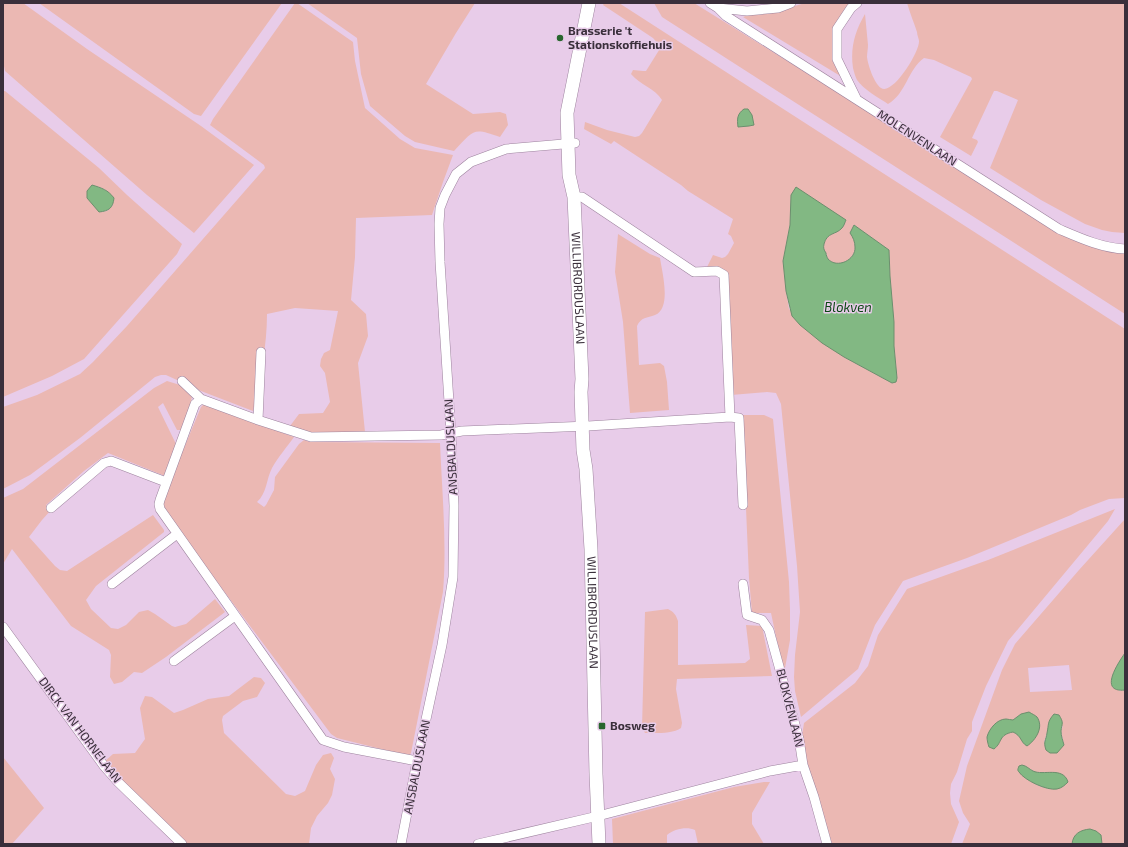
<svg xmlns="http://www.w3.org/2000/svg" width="1128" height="847" viewBox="0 0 1128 847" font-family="'Exo 2',sans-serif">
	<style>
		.green { fill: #ebb8b3; fill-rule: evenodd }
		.water { fill: #82b883; stroke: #6c8f6d }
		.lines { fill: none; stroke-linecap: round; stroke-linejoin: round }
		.street-casing { stroke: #9d839e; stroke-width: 10 }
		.secondary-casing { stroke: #9d839e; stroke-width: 14 }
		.street { stroke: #fff; stroke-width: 9 }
		.secondary { stroke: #fff; stroke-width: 13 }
		.poi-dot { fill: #28662e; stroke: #e8cce9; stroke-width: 1.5 }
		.labels { text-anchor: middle; stroke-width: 3; stroke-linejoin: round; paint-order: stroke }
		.poi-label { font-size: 12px; font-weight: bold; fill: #3a2f3b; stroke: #e8cce9; text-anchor: start }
		.street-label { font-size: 12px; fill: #3a2f3b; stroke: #e8cce9 }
		.water-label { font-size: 13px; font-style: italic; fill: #0a4614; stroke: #e8cce9 }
	</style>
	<rect width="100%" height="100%" fill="#e8cce9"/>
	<path class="green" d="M 3,3 L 23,3 L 87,49 L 201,126 L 254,165 L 194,233 L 147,195 L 5,71 L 3,61 Z
		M 39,3 L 282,3 L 201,116 L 194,114 Z
		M 295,3 L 297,3 L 353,42 L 355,61 L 365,108 L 400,139 L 415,148 L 453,155 L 443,182 L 432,215 L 356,218 L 355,257 L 351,300 L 366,314 L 368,336 L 358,363 L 365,432 L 306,432 L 290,426 L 299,414 L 323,413 L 330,402 L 325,373 L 320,366 L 321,359 L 324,353 L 330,350 L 338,311 L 295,308 L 267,314 C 267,347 260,379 253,411 L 201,391 L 166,375 L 161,375 L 155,377 L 80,438 L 30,475 L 3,489 L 3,407 L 37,395 L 80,374 L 93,362 L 127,326 L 265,168 L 264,165 L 260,162 L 210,125 L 213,119 Z
		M 307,3 L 475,3 L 456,33 L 426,84 L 473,114 L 500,112 L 506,114 L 508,125 L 500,137 C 472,127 474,130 454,151 L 415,142 L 405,136 L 370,106 L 361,74 L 357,38 Z
		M 604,3 L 619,3 L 1125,329 L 1125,498 L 1109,499 L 1080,510 L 1071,515 L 967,558 L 903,581 L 875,625 L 858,669 L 801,717 L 795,691 L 794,677 L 795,655 L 800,612 L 797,566 L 781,404 L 776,393 L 767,392 L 731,395 L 726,281 L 706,269 L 713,255 L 722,258 L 725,257 L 728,254 L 734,243 L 731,236 L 728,234 L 733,219 L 688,191 L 681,185 L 614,141 L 611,144 L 584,129 L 585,122 L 607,130 L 635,137 L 639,136 L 642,133 L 662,100 C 655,88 640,85 631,74 L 633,70 L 643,71 L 646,71 L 661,47 L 653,38 L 603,5 ZM 744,109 L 747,109 L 753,125 L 741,127 ZM 791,195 L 846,220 C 845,223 844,226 842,228 C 836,235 827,232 824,244 C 823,248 824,250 826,253 C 827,255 827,257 828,259 C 837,269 856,260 855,247 C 855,242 853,237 850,233 L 854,225 L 889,250 L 890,276 L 894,322 L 894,346 L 897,378 L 895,382 L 892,383 L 844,357 L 789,309 L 786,291 L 783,261 L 790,225 Z
		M 654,3 L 694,3 L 839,93 L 1056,231 L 1125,253 L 1125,314 L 662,17 Z
		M 805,3 L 851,3 C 848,7 844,11 841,15 C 828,34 833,58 842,77 L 743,17 L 751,14 L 768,14 Z
		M 907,3 L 1125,3 L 1125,233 L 1112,232 L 1102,230 L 1085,224 L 1041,200 L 990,168 L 1018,100 L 997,91 L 994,91 L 972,138 L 977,140 L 978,142 L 971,156 L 940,137 L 972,79 L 971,77 L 934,60 L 924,58 C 908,69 906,94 888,104 C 879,98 863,89 857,80 C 855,76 854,72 853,68 C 850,48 855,31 865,14 C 866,24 867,35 868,45 C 868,49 867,53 867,57 C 868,65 874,83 881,88 C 893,96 920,51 919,41 C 919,39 917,35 917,32 C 914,23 910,13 907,3 Z
		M 3,91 L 5,91 L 99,168 L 127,195 L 182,244 L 177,254 L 84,359 L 52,376 L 3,397 ZM 92,185 C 107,189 109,190 113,205 L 107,211 L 99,212 Z
		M 618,234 L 650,254 L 660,258 C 662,272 672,308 655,315 C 647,318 641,317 637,326 L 639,365 L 660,363 L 664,366 L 667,382 L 669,410 L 630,413 L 623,322 L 615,272 Z
		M 167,381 L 180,385 L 192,395 L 191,403 L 181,430 L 177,430 L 163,403 L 158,407 L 176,444 L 165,476 L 108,453 L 84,471 L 46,505 L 51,510 L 42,520 L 29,537 L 55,566 L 60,570 L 67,571 L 153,515 L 164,530 L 164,532 L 96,586 L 86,600 L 91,609 L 111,628 L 118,629 L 126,625 L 139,612 L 148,610 L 155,614 L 172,626 L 175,627 L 186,624 L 215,599 L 225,612 L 166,657 L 142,673 L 134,672 L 122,682 L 114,684 L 110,677 L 111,655 L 109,650 L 71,626 L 12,549 L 3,564 L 3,498 L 23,489 L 154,388 Z
		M 204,404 L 294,437 C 287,447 278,457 272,468 C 266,480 267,493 257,502 L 264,507 L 266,505 L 274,490 L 275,477 L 299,444 L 304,440 L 310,442 L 440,443 C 442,492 447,544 443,592 L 411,753 L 409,756 L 337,738 L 331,734 L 166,514 L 162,501 L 201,407 Z
		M 742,415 L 764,415 L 773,419 L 789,582 L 790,610 L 790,640 L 784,674 L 771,613 L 752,613 L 749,578 Z
		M 1115,509 L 1108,521 L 1008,641 L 986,686 L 972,722 L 972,731 L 967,739 L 957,772 L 951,784 L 950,793 L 951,804 L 959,822 L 951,844 L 832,844 L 801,742 L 804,723 L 855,683 L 868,666 L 878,635 L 907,589 L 988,560 Z
		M 1125,519 L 1125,653 L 1116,667 L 1119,691 L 1125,690 L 1125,844 L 1102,844 L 1102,839 L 1073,839 L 1072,844 L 962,844 L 970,824 L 963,813 L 959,801 L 967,766 L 1002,670 L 1015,644 L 1079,570 ZM 1069,665 L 1072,690 L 1030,692 L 1028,668 ZM 1021,714 L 1024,744 L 1019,735 L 1013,732 L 1007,733 L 1003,736 L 1005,719 L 1013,720 ZM 1063,726 L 1061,731 L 1064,745 L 1044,742 L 1047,733 ZM 1030,769 L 1035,772 L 1051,772 L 1064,786 C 1047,794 1032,783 1019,772 Z
		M 668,609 C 674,612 676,615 678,621 L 678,665 L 745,663 L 750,659 L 746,625 L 762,626 L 772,676 L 677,679 L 676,689 L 682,723 L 681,728 C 673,734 655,733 645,733 L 642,728 L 645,612 Z
		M 254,677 L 261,678 L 265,683 L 257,697 L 243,701 L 223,716 L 222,720 L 224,733 L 286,794 L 295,796 L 305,791 L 316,765 L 323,755 L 331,753 L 334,758 L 330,769 L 335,779 L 332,795 L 328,803 L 317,816 L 311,828 L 309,844 L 186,844 L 133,793 L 105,761 L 113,754 L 135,753 L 145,739 L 140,708 L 145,696 L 152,697 L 174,713 L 183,710 L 208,699 L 229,696 Z
		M 3,757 L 44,808 L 12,844 L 3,844 Z
		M 764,782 L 770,782 L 752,813 L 752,824 L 764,844 L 698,844 L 695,830 C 687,826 674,829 667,835 L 667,844 L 613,844 L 612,819 L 734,787 Z"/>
	<path class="water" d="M 744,109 L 748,109 L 752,115 L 754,125 L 749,126 L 738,127 C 737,119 737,114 744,109 Z
		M 92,185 C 102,188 108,190 114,198 C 113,208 109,211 99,212 L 87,198 L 87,191 Z
		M 796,187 L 846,220 C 845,222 844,226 842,228 C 836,235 827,232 824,244 C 823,248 824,250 826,253 C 826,255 827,257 828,259 C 837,269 856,260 855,247 C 855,242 853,237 850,233 L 854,225 L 889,250 L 890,276 L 894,322 L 894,346 L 897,378 L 896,382 L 892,383 L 844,357 L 822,343 L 800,325 L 792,316 L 786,291 L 783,261 L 790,225 L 791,195 Z
		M 1125,653 L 1125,690 C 1098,693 1118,663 1125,653 Z
		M 1029,712 C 1032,714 1035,715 1037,717 C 1044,727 1036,740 1027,746 C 1020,742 1022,736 1013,732 C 998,735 1003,742 994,749 L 989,747 C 988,744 987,740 987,737 C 989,729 997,719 1006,719 C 1008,719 1011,720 1013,720 L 1021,714 Z
		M 1054,714 L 1059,715 C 1064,723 1062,723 1061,731 C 1061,736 1063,741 1064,745 L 1057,753 L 1050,753 L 1046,750 C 1043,741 1046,741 1047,733 C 1049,724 1047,722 1054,714 Z
		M 1022,765 C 1027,766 1029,769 1033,771 C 1043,776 1063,766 1068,782 C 1065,785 1062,788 1057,789 C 1047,791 1024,780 1019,772 C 1017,770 1018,769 1019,766 Z
		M 1090,829 L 1096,831 L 1101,835 L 1102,844 L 1072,844 C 1073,834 1080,830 1090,829 Z"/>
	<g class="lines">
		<g class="street-casing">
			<path id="street" d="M 710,3 L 718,8 L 747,11 L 778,8 L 791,3
				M 718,8 L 726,16 L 1059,229 C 1080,238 1102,248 1125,249
				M 856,98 L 837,59 L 837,29 L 851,8 L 857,3
				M 574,197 L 582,197 L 694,272 L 717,271 L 724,275 L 730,417
				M 182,381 L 201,399 L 258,420 L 311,437 L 441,435 L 462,431 L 588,426 L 730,417 L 739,418 L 743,505
				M 201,399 L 195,404 L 160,500 L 159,504 L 160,509 L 323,740 L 344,747 L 417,761
				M 258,420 L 261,352
				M 51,508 L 104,463 L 111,461 L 166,482
				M 112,584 L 177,534
				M 743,584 L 747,615 L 762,620 L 769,630 L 799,739 L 803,765 L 814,797 L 827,844
				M 3,627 L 104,766 L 118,782 L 182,844
				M 174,661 L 235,616
				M 401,844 L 417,761 L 442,645 L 453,577 L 454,506 L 451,433 L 440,262 L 439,224 L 440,208 L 445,195 L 456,174 L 471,162 L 506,149 L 575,143
				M 478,844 L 598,816 L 770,771 L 803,765"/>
		</g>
		<g class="secondary-casing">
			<g id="secondary">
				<path id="s1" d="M 589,3 L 567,113 L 569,175 L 574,197 L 582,379 L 581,392 L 583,450 L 586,469 L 591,549 L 596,774 L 599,844"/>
			</g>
		</g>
		<use href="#street" class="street"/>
		<use href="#secondary" class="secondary"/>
	</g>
	<g class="poi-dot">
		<circle cx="560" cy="38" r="4"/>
		<rect x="598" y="722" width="8" height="8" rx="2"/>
	</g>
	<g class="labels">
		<g class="poi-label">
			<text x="568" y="35">Brasserie 't<tspan x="568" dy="14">Stationskoffiehuis</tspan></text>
			<text x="610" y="730">Bosweg</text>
		</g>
		<g class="street-label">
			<text transform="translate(917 138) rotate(33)" y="4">MOLENVENLAAN</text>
			<text dy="4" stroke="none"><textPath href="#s1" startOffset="288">WILLIBRORDUSLAAN</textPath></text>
			<text transform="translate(451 447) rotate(-93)" y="4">ANSBALDUSLAAN</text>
			<text dy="4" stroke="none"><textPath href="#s1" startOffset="613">WILLIBRORDUSLAAN</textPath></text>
			<text transform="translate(790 708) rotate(76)" y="4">BLOKVENLAAN</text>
			<text transform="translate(80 730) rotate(53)" y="4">DIRCK VAN HORNELAAN</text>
			<text transform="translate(417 767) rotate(-79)" y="4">ANSBALDUSLAAN</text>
		</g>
		<g class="water-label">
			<text x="848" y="312">Blokven</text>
		</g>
	</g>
	<rect width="1128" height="847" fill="none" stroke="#3a2f3b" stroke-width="8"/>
</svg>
